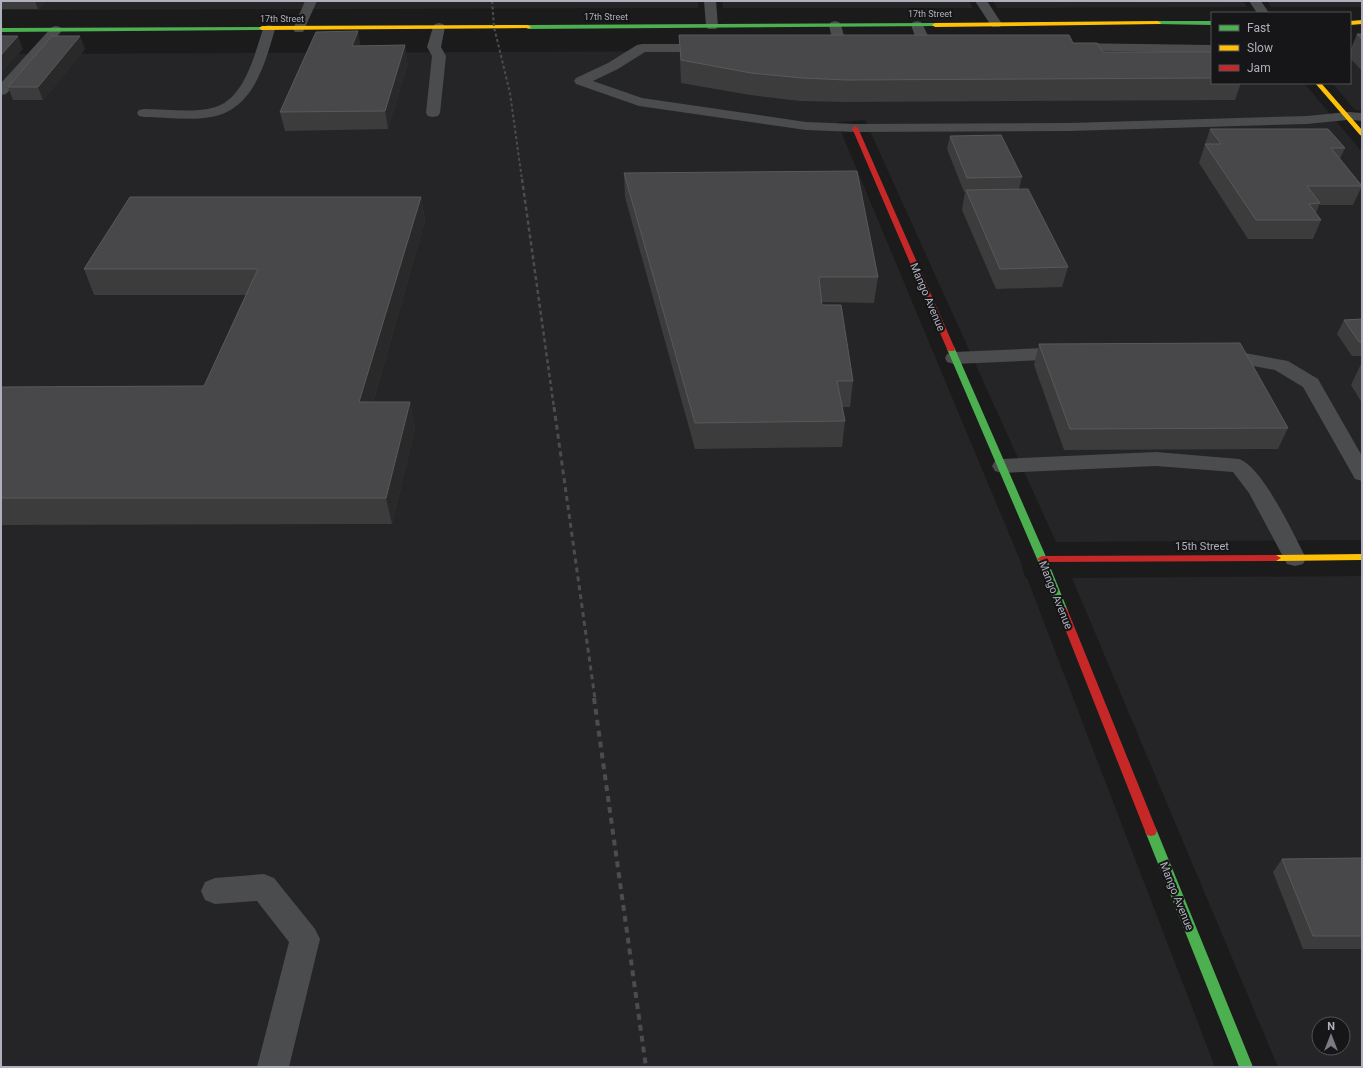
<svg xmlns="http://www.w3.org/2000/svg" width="1363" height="1068" viewBox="0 0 1363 1068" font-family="Roboto,sans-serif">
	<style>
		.built { fill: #252527; fill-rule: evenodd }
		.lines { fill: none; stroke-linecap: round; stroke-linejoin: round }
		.lane { fill: #4b4c4e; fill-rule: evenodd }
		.street { fill: #4b4c4e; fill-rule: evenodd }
		.fast { fill: #4caf50; fill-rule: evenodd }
		.slow { fill: #ffc107; fill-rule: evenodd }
		.jam { fill: #c62828; fill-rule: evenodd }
		.rail-far3 { stroke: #4c4c4f; stroke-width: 2; stroke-dasharray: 3 2.5; stroke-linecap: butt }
		.rail-far2 { stroke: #4c4c4f; stroke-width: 2.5; stroke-dasharray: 4 3; stroke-linecap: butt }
		.rail-far1 { stroke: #4c4c4f; stroke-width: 3; stroke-dasharray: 5 4; stroke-linecap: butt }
		.rail { stroke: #4c4c4f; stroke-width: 4; stroke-dasharray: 6 5; stroke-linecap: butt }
		.wall { fill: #3c3c3d }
		.shaded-wall { fill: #29292a }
		.building { fill: #48484b; stroke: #58595c }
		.labels { text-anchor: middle; stroke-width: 4; stroke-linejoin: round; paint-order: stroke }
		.far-street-label { font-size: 9px; fill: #aeb1bb; stroke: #161517 }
		.street-label { font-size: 11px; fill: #aeb1bb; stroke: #161517 }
	</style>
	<rect width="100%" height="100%" fill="#1b1b1b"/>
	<path class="built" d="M 1,1 L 698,1 L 698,8 L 1,10 Z
		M 722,1 L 969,1 L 973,8 L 723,8 Z
		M 993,1 L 1243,1 L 1247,7 L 997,8 Z
		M 1267,1 L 1362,1 L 1362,7 L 1271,7 Z
		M 1212,49 L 1212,83 L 1304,83 L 1362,152 L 1362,540 L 1056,542 L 865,120 L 837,122 L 1020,560 L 1025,577 L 1027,578 L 1215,1067 L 1,1067 L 1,54 Z
		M 1350,49 L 1362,49 L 1362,110 L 1355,110 L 1332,83 L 1350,83 Z
		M 1362,576 L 1362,1067 L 1278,1067 L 1072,578 ZM 1319,1024 L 1343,1024 L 1343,1048 L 1319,1048 Z"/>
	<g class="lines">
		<path class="lane" d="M 305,1 L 317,1 L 303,32 L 295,32 L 293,29 Z
			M 835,21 L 839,22 L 841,25 L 847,47 L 845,50 L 816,50 L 814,47 L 816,44 L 833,43 L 829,25 L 831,22 Z
			M 917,21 L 921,22 L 923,25 L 933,47 L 931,50 L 921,50 L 919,47 L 911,25 L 913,22 Z
			M 439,23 L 443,24 L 445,27 L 441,47 L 446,56 L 440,113 L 438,116 L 433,117 L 428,116 L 426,113 L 432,56 L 427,47 L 433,27 L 435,24 Z
			M 269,25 L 273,26 L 275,29 C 265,64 253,110 211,117 C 189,121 166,117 144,117 L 139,116 L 137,113 L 139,110 L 144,109 C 166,109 191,113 212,108 C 244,101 254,56 263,29 L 265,26 Z
			M 56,26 L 60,27 L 62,30 L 60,33 L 6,94 L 1,95 L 1,83 L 52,27 Z
			M 1069,43 L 1212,45 L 1212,53 L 1064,50 L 1062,47 L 1064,44 Z
			M 642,44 L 709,44 L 714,45 L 716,48 L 714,51 L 709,52 L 645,52 L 618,69 L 593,81 L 642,98 L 806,122 L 855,124 L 1069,123 L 1307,116 L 1347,112 L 1352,113 L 1354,116 L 1352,119 L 1347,120 L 1307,124 L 1069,131 L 855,132 L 806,130 L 639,106 L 576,84 L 574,81 L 576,78 L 608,63 L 637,45 Z
			M 1066,347 L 1073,349 L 1075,353 L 1073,357 L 1066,359 L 954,364 L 947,362 L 945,358 L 947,354 L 954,352 Z
			M 1218,348 L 1288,361 L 1318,379 L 1362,456 L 1362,481 L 1355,479 L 1303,387 L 1275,370 L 1211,358 L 1209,354 L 1211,350 Z
			M 1156,452 L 1239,459 C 1262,466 1294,535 1306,558 L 1303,564 L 1295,566 L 1287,564 L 1249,493 L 1233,472 L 1156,466 L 1002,473 L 995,471 L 992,466 L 995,461 L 1002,459 Z
			M 264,874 L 274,878 L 315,929 L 320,939 L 289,1067 L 257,1067 L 289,942 L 257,901 L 215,904 L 205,900 L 201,891 L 205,882 L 215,878 Z"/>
		<path class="street" d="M 704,1 L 716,1 L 718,26 L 716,29 L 708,29 L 706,26 Z
			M 975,1 L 987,1 L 1002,24 L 1000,27 L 992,27 Z
			M 1249,1 L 1261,1 L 1269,13 L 1257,13 Z
			M 1347,112 L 1362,113 L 1362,121 L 1342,119 L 1340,116 L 1342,113 Z"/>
		<path class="fast" d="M 1158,21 L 1212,21 L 1212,25 L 1156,24 L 1155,23 Z
			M 935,23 L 938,25 L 937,26 L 528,29 L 525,27 L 528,25 Z
			M 264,27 L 265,28 L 262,30 L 1,32 L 1,28 Z
			M 948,347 L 954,347 L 955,349 L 1047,559 L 1068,611 L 1066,614 L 1060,614 L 1058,611 L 1037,559 L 947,349 Z
			M 1151,826 L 1155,827 L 1157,831 L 1253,1067 L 1239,1067 L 1145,831 L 1147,827 Z"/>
		<path class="slow" d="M 1362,20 L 1362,24 L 1350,25 L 1350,21 Z
			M 1158,21 L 1161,23 L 1160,24 L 935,27 L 932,25 L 935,23 Z
			M 528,25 L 531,27 L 530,28 L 262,30 L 259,28 L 262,26 Z
			M 1315,83 L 1321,83 L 1362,130 L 1362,136 L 1360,135 Z
			M 1362,554 L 1362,560 L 1276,561 L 1271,558 L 1276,555 Z"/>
		<path class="jam" d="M 855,126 L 858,128 L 955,349 L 954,351 L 948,351 L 947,349 L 852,128 Z
			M 1276,555 L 1281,558 L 1276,561 L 1042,562 L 1037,559 L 1042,556 Z
			M 1063,607 L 1066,608 L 1068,611 L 1157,831 L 1155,835 L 1151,836 L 1147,835 L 1145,831 L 1058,611 L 1060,608 Z"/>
		<path class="rail-far3" d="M 492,1 L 494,27 L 510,93 L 522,180"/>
		<path class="rail-far2" d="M 522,179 L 554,408"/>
		<path class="rail-far1" d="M 554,407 L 595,699"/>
		<path class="rail" d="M 594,698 L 646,1067"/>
	</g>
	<path class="wall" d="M 1,1 L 46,1 L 38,9 L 1,9 Z
		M 1357,34 L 1362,34 L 1362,71 L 1350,58 L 1350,51 Z
		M 679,35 L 1103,52 L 1212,52 L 1212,83 L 1241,83 L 1235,100 L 844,102 L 800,101 L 750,95 L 681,83 L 680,57 Z
		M 360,46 L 408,63 L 388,129 L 285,131 L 280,112 Z
		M 85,49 L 43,100 L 13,100 L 8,87 Z
		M 1210,129 L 1345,148 L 1340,159 L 1362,186 L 1353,205 L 1319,205 L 1316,213 L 1321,220 L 1313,239 L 1248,239 L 1199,163 Z
		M 950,136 L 1022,177 L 1019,189 L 1068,267 L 1062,287 L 996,289 L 962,210 L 965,192 L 964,192 L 947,149 Z
		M 624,173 L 878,277 L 874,303 L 822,302 L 822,305 L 853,381 L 850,407 L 842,407 L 845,421 L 842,447 L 695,449 L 625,197 Z
		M 421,197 L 425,221 L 373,402 L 410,402 L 415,429 L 392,524 L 1,525 L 1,387 L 204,386 L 246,295 L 94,295 L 84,269 Z
		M 1362,319 L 1362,356 L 1352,356 L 1337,334 L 1344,320 Z
		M 1039,344 L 1288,428 L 1278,449 L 1064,450 L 1034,365 Z
		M 1361,364 L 1362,364 L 1362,403 L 1351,385 Z
		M 1362,858 L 1362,949 L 1303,949 L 1273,872 L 1282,859 Z"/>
	<path class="shaded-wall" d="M 35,1 L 46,1 L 38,9 Z
		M 358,31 L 361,48 L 352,46 Z
		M 18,36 L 23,49 L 1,73 L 1,55 Z
		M 80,36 L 85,49 L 43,100 L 38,87 Z
		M 405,45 L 408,63 L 388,129 L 385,111 Z
		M 421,197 L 425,221 L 365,429 L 359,402 Z
		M 410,402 L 415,429 L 392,524 L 386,498 Z"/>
	<path class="building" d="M 358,31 L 352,46 L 405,45 L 385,111 L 280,112 L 316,32 Z
		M 1357,34 L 1362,34 L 1362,39 Z
		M 679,35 L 1069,35 L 1073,43 L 1097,43 L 1103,52 L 1212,52 L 1212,78 L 846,80 L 802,78 L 751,73 L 681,60 Z
		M 1,36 L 18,36 L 1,55 Z
		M 52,36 L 80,36 L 38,87 L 8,87 Z
		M 1210,129 L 1328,129 L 1345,148 L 1331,148 L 1362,186 L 1307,186 L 1320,203 L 1309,204 L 1321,220 L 1256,220 L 1205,144 L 1221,144 Z
		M 1001,135 L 1022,177 L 967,178 L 950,136 Z
		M 857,171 L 878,277 L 819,277 L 822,305 L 841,305 L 853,381 L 837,381 L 845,421 L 695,423 L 624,173 Z
		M 1028,189 L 1068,267 L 1000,269 L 966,190 Z
		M 130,197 L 421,197 L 359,402 L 410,402 L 386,498 L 1,498 L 1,387 L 204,386 L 258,269 L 84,269 Z
		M 1362,319 L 1362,342 L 1359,342 L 1344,320 Z
		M 1240,343 L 1288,428 L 1070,429 L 1039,344 Z
		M 1362,858 L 1362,936 L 1313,936 L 1282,859 Z"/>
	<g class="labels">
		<g class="far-street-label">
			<text x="930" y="17">17th Street</text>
			<text x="606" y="20">17th Street</text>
			<text x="282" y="22">17th Street</text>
		</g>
		<g class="street-label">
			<text transform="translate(928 297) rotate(67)" y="4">Mango Avenue</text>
			<text x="1202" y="550">15th Street</text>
			<text transform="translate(1056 595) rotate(68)" y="4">Mango Avenue</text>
			<text transform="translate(1177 896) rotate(68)" y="4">Mango Avenue</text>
		</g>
	</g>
	<rect width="1363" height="1068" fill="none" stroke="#aeb1bb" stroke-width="4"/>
	<rect x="1211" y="12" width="140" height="72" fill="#161517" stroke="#535359"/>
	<rect x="1219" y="25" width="20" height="6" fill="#4caf50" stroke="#535359"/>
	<text x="1247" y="32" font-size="12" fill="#aeb1bb">Fast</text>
	<rect x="1219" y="45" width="20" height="6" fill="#ffc107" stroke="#535359"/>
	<text x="1247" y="52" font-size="12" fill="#aeb1bb">Slow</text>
	<rect x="1219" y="65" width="20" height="6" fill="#c62828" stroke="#535359"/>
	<text x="1247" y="72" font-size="12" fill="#aeb1bb">Jam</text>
	<g transform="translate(1331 1036)"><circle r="19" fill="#161517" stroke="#535359"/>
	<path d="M0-3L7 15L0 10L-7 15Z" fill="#7b7c83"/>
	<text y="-6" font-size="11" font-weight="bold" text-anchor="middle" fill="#aeb1bb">N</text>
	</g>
</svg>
